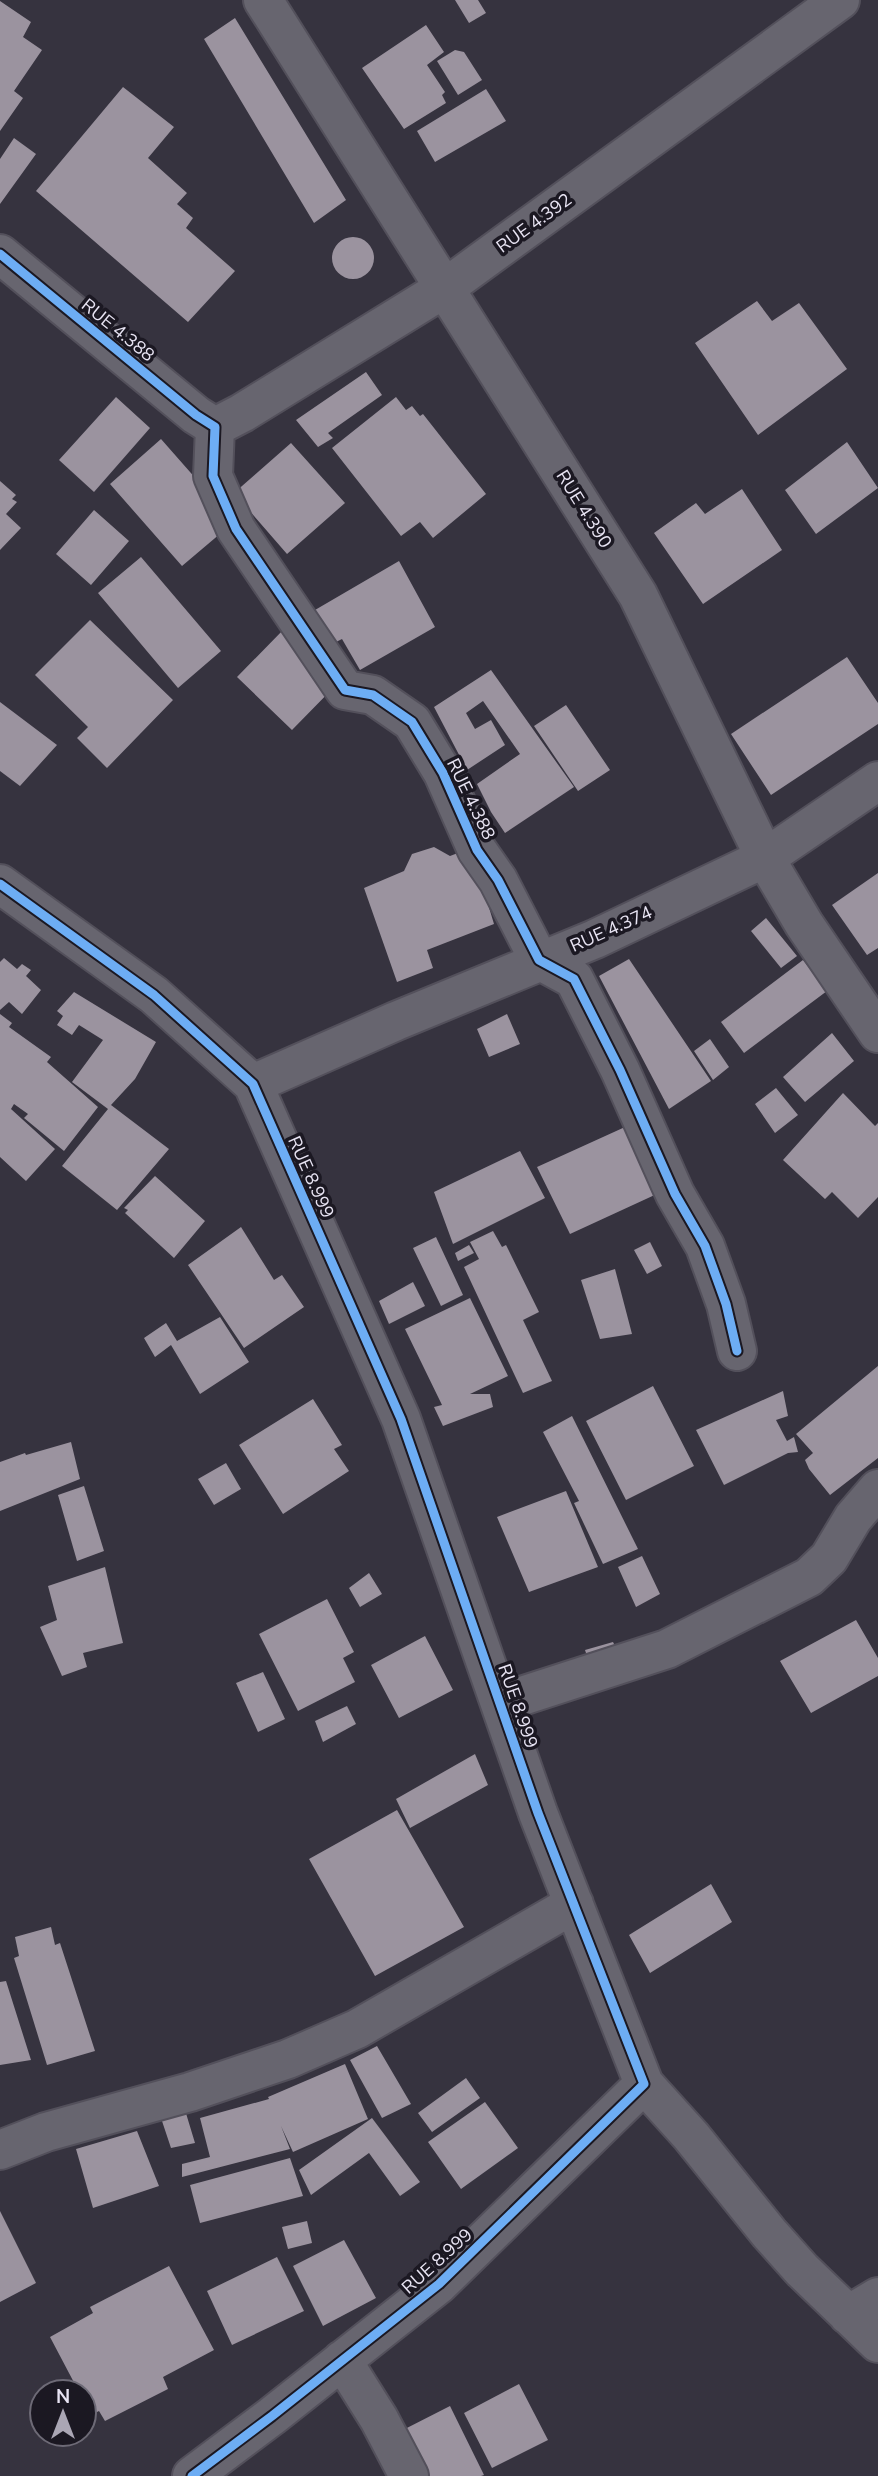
<svg xmlns="http://www.w3.org/2000/svg" width="878" height="2476" viewBox="0 0 878 2476" font-family="'Nunito Sans',sans-serif">
	<style>
		.building { fill: #9b939f }
		.lines { fill: none; stroke-linecap: round; stroke-linejoin: round }
		.minor-casing { stroke: #53505b; stroke-width: 42 }
		.minor { stroke: #67656f; stroke-width: 38 }
		.cycleway-casing { stroke: #1b1822; stroke-width: 13 }
		.cycleway { stroke: #6dadf4; stroke-width: 9 }
		.labels { text-anchor: middle; stroke-width: 7; stroke-linejoin: round; paint-order: stroke }
		.street-label { font-size: 18px; fill: #e8e4f3; stroke: #1b1822 }
	</style>
	<rect width="100%" height="100%" fill="#36333f"/>
	<path class="building" d="M 455,0 L 478,0 L 486,13 L 469,23 Z
		M 0,1 L 31,22 L 23,37 L 42,50 L 14,91 L 23,98 L 0,131 Z
		M 235,18 L 346,200 L 314,223 L 204,39 Z
		M 426,25 L 444,52 L 427,65 L 445,92 L 442,95 L 446,103 L 404,129 L 362,68 Z
		M 455,50 L 464,52 L 482,80 L 458,95 L 437,61 Z
		M 123,87 L 174,127 L 148,158 L 187,193 L 177,204 L 193,218 L 186,228 L 235,271 L 188,322 L 36,191 Z
		M 486,89 L 506,121 L 435,162 L 417,131 Z
		M 14,138 L 36,154 L 0,204 L 0,159 Z
		M332 258a21 21 0 1 1 42 0a21 21 0 1 1-42 0Z
		M 757,301 L 772,321 L 799,303 L 847,369 L 758,435 L 695,343 Z
		M 366,372 L 382,395 L 328,433 L 333,438 L 318,447 L 296,420 Z
		M 116,397 L 150,428 L 94,492 L 59,460 Z
		M 396,397 L 406,410 L 412,406 L 420,416 L 423,414 L 486,494 L 433,538 L 420,522 L 401,536 L 332,448 Z
		M 161,439 L 234,522 L 182,566 L 110,484 Z
		M 847,442 L 878,488 L 816,534 L 785,490 Z
		M 291,443 L 345,503 L 287,554 L 234,493 Z
		M 0,481 L 16,495 L 12,499 L 17,502 L 6,514 L 21,528 L 0,550 Z
		M 742,489 L 782,550 L 703,604 L 654,533 L 696,503 L 705,514 Z
		M 94,510 L 129,541 L 91,585 L 56,554 Z
		M 141,557 L 221,651 L 178,688 L 98,593 Z
		M 399,561 L 435,627 L 360,670 L 342,639 L 334,643 L 315,610 Z
		M 90,620 L 173,700 L 107,768 L 77,738 L 88,727 L 35,675 Z
		M 284,629 L 339,682 L 292,730 L 237,677 Z
		M 847,657 L 878,703 L 878,724 L 771,795 L 731,734 Z
		M 491,670 L 574,787 L 505,833 L 491,812 L 477,784 L 520,754 L 483,701 L 466,713 L 475,729 L 491,720 L 505,745 L 467,770 L 434,707 Z
		M 0,702 L 57,745 L 20,786 L 0,771 Z
		M 566,705 L 610,770 L 578,791 L 534,726 Z
		M 434,847 L 450,856 L 471,848 L 494,924 L 427,950 L 433,968 L 397,982 L 364,888 L 404,871 L 412,854 Z
		M 878,873 L 878,948 L 867,955 L 832,905 Z
		M 766,918 L 797,956 L 781,968 L 751,931 Z
		M 4,958 L 17,969 L 22,964 L 31,970 L 26,976 L 41,990 L 22,1014 L 9,1002 L 0,1010 L 0,962 Z
		M 629,959 L 711,1081 L 669,1109 L 599,976 Z
		M 803,960 L 827,991 L 744,1053 L 721,1022 Z
		M 74,992 L 156,1042 L 135,1079 L 111,1105 L 169,1149 L 117,1210 L 62,1166 L 108,1109 L 72,1082 L 103,1040 L 79,1025 L 72,1035 L 57,1025 L 63,1016 L 57,1011 Z
		M 0,1014 L 12,1023 L 9,1027 L 51,1057 L 47,1062 L 98,1107 L 64,1151 L 24,1118 L 28,1114 L 14,1104 L 11,1109 L 55,1149 L 26,1181 L 0,1157 Z
		M 507,1014 L 520,1044 L 489,1057 L 477,1029 Z
		M 832,1033 L 854,1061 L 805,1102 L 783,1077 Z
		M 710,1039 L 729,1067 L 713,1080 L 694,1051 Z
		M 776,1088 L 798,1115 L 775,1133 L 755,1104 Z
		M 843,1093 L 875,1126 L 878,1123 L 878,1197 L 858,1218 L 832,1192 L 825,1199 L 783,1160 Z
		M 647,1117 L 659,1193 L 570,1234 L 537,1167 Z
		M 520,1151 L 545,1198 L 453,1244 L 434,1192 Z
		M 155,1176 L 205,1221 L 174,1258 L 125,1213 L 128,1210 L 124,1208 Z
		M 241,1227 L 274,1280 L 282,1275 L 304,1307 L 244,1348 L 188,1265 Z
		M 493,1231 L 502,1247 L 506,1245 L 539,1312 L 523,1320 L 552,1381 L 523,1393 L 464,1267 L 479,1259 L 470,1242 Z
		M 436,1237 L 463,1295 L 441,1306 L 413,1248 Z
		M 650,1242 L 662,1266 L 647,1274 L 634,1250 Z
		M 469,1245 L 474,1253 L 458,1261 L 455,1253 Z
		M 615,1269 L 632,1334 L 600,1339 L 581,1280 Z
		M 413,1282 L 425,1306 L 389,1324 L 379,1301 Z
		M 470,1298 L 508,1376 L 470,1394 L 490,1394 L 493,1407 L 443,1426 L 434,1407 L 442,1405 L 405,1329 Z
		M 220,1317 L 249,1362 L 200,1394 L 171,1345 L 155,1357 L 144,1338 L 166,1323 L 177,1341 Z
		M 878,1366 L 878,1458 L 830,1495 L 809,1469 L 805,1460 L 813,1453 L 796,1434 Z
		M 653,1386 L 694,1466 L 626,1500 L 586,1421 Z
		M 783,1391 L 788,1416 L 776,1420 L 787,1441 L 794,1437 L 798,1452 L 788,1453 L 724,1485 L 696,1430 Z
		M 313,1399 L 342,1445 L 334,1449 L 349,1471 L 283,1514 L 239,1445 Z
		M 572,1416 L 638,1549 L 603,1564 L 574,1503 L 579,1501 L 543,1432 Z
		M 71,1442 L 80,1479 L 0,1511 L 0,1462 L 25,1453 L 26,1455 Z
		M 226,1463 L 241,1489 L 214,1505 L 198,1479 Z
		M 84,1486 L 104,1551 L 77,1561 L 58,1495 Z
		M 566,1491 L 598,1567 L 529,1592 L 497,1517 Z
		M 642,1556 L 660,1594 L 636,1607 L 618,1567 Z
		M 105,1567 L 123,1643 L 83,1653 L 87,1667 L 62,1676 L 40,1627 L 57,1620 L 48,1586 Z
		M 369,1573 L 382,1594 L 360,1607 L 349,1588 Z
		M 327,1599 L 354,1652 L 343,1658 L 355,1682 L 298,1711 L 259,1634 Z
		M 856,1620 L 878,1658 L 878,1676 L 811,1713 L 780,1661 Z
		M 425,1636 L 453,1690 L 399,1718 L 371,1665 Z
		M 613,1642 L 620,1656 L 590,1665 L 585,1650 Z
		M 263,1672 L 285,1719 L 258,1732 L 236,1683 Z
		M 347,1706 L 356,1724 L 323,1742 L 315,1721 Z
		M 475,1754 L 488,1785 L 410,1828 L 396,1799 Z
		M 397,1810 L 464,1927 L 375,1976 L 309,1859 Z
		M 711,1884 L 732,1922 L 650,1973 L 629,1935 Z
		M 51,1927 L 55,1945 L 60,1943 L 95,2051 L 47,2065 L 14,1958 L 19,1956 L 15,1937 Z
		M 6,1981 L 31,2060 L 0,2065 L 0,1982 Z
		M 377,2046 L 411,2104 L 382,2118 L 350,2060 Z
		M 345,2064 L 368,2119 L 293,2152 L 281,2126 L 290,2149 L 182,2177 L 182,2164 L 210,2157 L 200,2118 L 269,2099 L 268,2097 Z
		M 466,2078 L 480,2098 L 432,2132 L 418,2113 Z
		M 485,2102 L 518,2148 L 461,2189 L 428,2142 Z
		M 185,2110 L 195,2143 L 171,2148 L 160,2115 Z
		M 372,2118 L 420,2182 L 400,2196 L 369,2153 L 311,2195 L 299,2170 Z
		M 137,2131 L 159,2186 L 93,2208 L 76,2149 Z
		M 290,2158 L 303,2196 L 200,2223 L 190,2185 Z
		M 0,2211 L 36,2283 L 0,2302 Z
		M 307,2221 L 312,2243 L 288,2249 L 282,2227 Z
		M 344,2240 L 376,2298 L 323,2326 L 293,2266 Z
		M 277,2257 L 304,2311 L 232,2345 L 207,2291 Z
		M 169,2266 L 214,2350 L 163,2377 L 168,2389 L 105,2421 L 99,2411 L 91,2415 L 84,2401 L 84,2392 L 79,2392 L 50,2337 L 93,2313 L 90,2307 Z
		M 519,2384 L 548,2440 L 492,2468 L 464,2413 Z
		M 450,2406 L 484,2475 L 481,2476 L 421,2476 L 399,2432 Z"/>
	<g class="lines">
		<g class="minor-casing">
			<path id="minor" d="M 263,0 L 638,595 L 765,858 L 804,924 L 878,1033
				M 0,254 L 196,415 L 215,427 L 213,476 L 236,529 L 345,690 L 373,695 L 412,722 L 443,773 L 477,850 L 498,880 L 539,960 L 574,979 L 620,1070 L 675,1194 L 705,1246 L 726,1304 L 737,1351
				M 215,427 L 242,413 L 445,288 L 840,0
				M 0,884 L 154,995 L 253,1084 L 401,1419 L 538,1813 L 644,2084 L 439,2284 L 272,2416 L 192,2476
				M 253,1084 L 396,1021 L 595,939 L 765,858 L 878,781
				M 500,1703 L 667,1649 L 809,1577 L 829,1558 L 853,1518 L 878,1489
				M 644,2084 L 691,2136 L 769,2233 L 802,2270 L 878,2343
				M 0,2150 L 46,2132 L 190,2092 L 288,2059 L 357,2029 L 574,1904
				M 848,2315 L 878,2297
				M 342,2360 L 379,2419 L 409,2476"/>
		</g>
		<use href="#minor" class="minor"/>
		<g class="cycleway-casing">
			<path id="cycleway" d="M 0,254 L 196,415 L 215,427 L 213,476 L 236,529 L 345,690 L 373,695 L 412,722 L 443,773 L 477,850 L 498,880 L 539,960 L 574,979 L 620,1070 L 675,1194 L 705,1246 L 726,1304 L 737,1351
				M 0,884 L 154,995 L 253,1084 L 401,1419 L 538,1813 L 644,2084 L 439,2284 L 272,2416 L 192,2476"/>
		</g>
		<use href="#cycleway" class="cycleway"/>
	</g>
	<g class="labels">
		<g class="street-label">
			<text transform="translate(534 223) rotate(-36)" y="6">RUE 4.392</text>
			<text transform="translate(118 330) rotate(39)" y="6">RUE 4.388</text>
			<text transform="translate(584 509) rotate(58)" y="6">RUE 4.390</text>
			<text transform="translate(471 799) rotate(64)" y="6">RUE 4.388</text>
			<text transform="translate(611 929) rotate(-24)" y="6">RUE 4.374</text>
			<text transform="translate(311 1177) rotate(66)" y="6">RUE 8.999</text>
			<text transform="translate(518 1706) rotate(71)" y="6">RUE 8.999</text>
			<text transform="translate(437 2261) rotate(-42)" y="6">RUE 8.999</text>
		</g>
	</g>
	<g transform="translate(63 2413)"><circle r="33" fill="#1b1822" stroke="#6d6a76" stroke-width="2"/>
	<path d="M0-5L12 26L0 18L-12 26Z" fill="#aaa6b4"/>
	<text y="-10" font-size="19" font-weight="bold" text-anchor="middle" fill="#e8e4f3">N</text>
	</g>
</svg>
